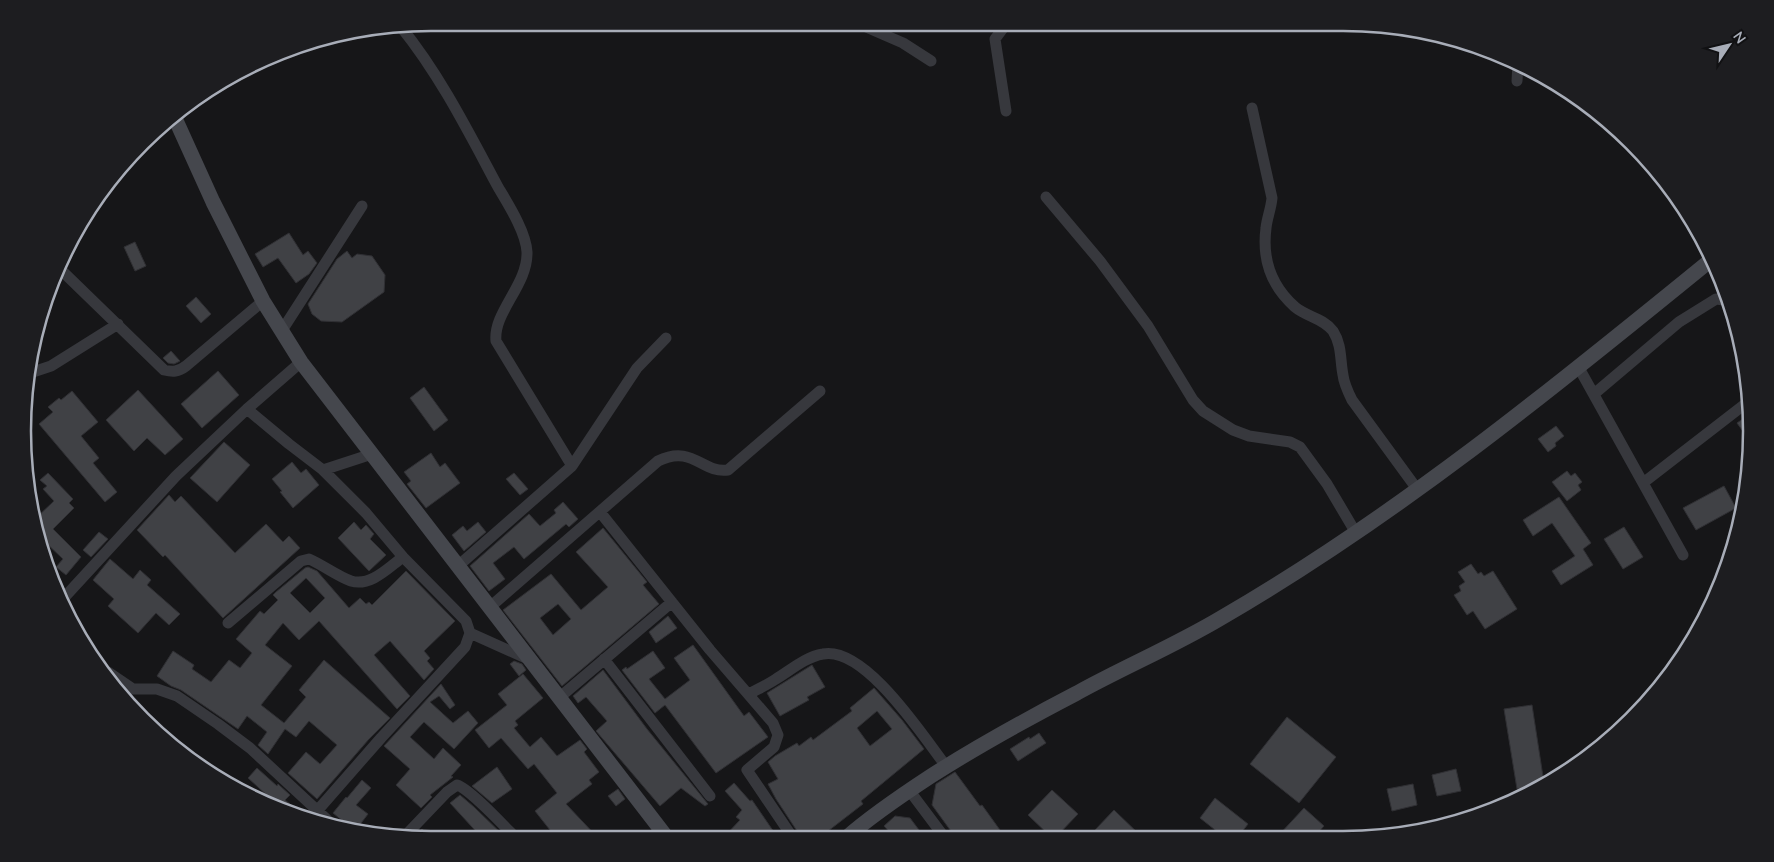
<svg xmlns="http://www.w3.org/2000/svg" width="1774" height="862" viewBox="0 0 1774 862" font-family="Mulish,sans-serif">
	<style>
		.building { fill: #404145; stroke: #303034; fill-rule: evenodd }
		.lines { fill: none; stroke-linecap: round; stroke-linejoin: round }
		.street { stroke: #37383d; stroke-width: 11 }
		.secondary { stroke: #45474d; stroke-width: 15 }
		.rim { fill: none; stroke: #a8adb8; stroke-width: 2.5 }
	</style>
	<rect width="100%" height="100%" fill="#161618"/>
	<path class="building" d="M 289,233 L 303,255 L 308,251 L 317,263 L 309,274 L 296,283 L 278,258 L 263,267 L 255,254 Z
		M 135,242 L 146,266 L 135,271 L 124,247 Z
		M 347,251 L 352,258 L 357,254 L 372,256 L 385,275 L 384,292 L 342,322 L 321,321 L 312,314 L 308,304 L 337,259 Z
		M 196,297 L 211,314 L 201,323 L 186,306 Z
		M 171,351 L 180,361 L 174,364 L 168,363 L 163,358 Z
		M 218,371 L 239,395 L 202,428 L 181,404 Z
		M 424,387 L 448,420 L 434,431 L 410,398 Z
		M 138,390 L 183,439 L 165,455 L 147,438 L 134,451 L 106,420 Z
		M 72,391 L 98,422 L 81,436 L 99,458 L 93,463 L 117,492 L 105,502 L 39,424 L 53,412 L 48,407 L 59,398 L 61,400 Z
		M 1750,414 L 1752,431 L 1750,441 L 1737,423 Z
		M 1556,426 L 1564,436 L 1555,443 L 1556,446 L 1548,452 L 1538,439 Z
		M 224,442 L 250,465 L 217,502 L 190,478 Z
		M 431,453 L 440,467 L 445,463 L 460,483 L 426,508 L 407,484 L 411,481 L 404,472 Z
		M 292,462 L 301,473 L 306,469 L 319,485 L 293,508 L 280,492 L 282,491 L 272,479 Z
		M 1567,471 L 1571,476 L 1575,473 L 1582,482 L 1578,485 L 1581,490 L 1567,501 L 1552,482 Z
		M 48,473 L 73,499 L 69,503 L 74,508 L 53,529 L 81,557 L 66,575 L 56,567 L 63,559 L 43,540 L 36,518 L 54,501 L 43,489 L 47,486 L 40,480 Z
		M 514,473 L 528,489 L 520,495 L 506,479 Z
		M 1724,486 L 1736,508 L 1696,530 L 1683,508 Z
		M 169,495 L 175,502 L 181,496 L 235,553 L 266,524 L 283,542 L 289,536 L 300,548 L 223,618 L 165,555 L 163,557 L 137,530 Z
		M 1559,497 L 1591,543 L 1583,549 L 1593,565 L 1561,585 L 1552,571 L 1575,556 L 1552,523 L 1533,536 L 1523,520 Z
		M 563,502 L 578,519 L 569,527 L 566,524 L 524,559 L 514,547 L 493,563 L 505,579 L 489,591 L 470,566 L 529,514 L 540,526 L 556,513 L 554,510 Z
		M 354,522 L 361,530 L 366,525 L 374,534 L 370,539 L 386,555 L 369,571 L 338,538 Z
		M 478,522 L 486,532 L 464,551 L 452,535 L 463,526 L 467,531 Z
		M 1624,527 L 1643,557 L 1623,569 L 1604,539 Z
		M 603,528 L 647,582 L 643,585 L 659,604 L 562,686 L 503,610 L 551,574 L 581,610 L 608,587 L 576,552 ZM 558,604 L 571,619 L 553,635 L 540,618 Z
		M 99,532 L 108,539 L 91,557 L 83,550 Z
		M 110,559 L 133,579 L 140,570 L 151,580 L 147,585 L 180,614 L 169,625 L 156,613 L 138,633 L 108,606 L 114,599 L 93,580 Z
		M 1471,564 L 1478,574 L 1481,572 L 1484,576 L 1493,571 L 1517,609 L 1485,629 L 1473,611 L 1467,615 L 1454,595 L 1461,591 L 1459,586 L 1465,582 L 1458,572 Z
		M 308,567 L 317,571 L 349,608 L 360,598 L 366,604 L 369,602 L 372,605 L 406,571 L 455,621 L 424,651 L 430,658 L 427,661 L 434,669 L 424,680 L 390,641 L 374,655 L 410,696 L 397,709 L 319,621 L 299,640 L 283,623 L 265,645 L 292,666 L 261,705 L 284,723 L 306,697 L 299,690 L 324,660 L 390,718 L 369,739 L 317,799 L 288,773 L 306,752 L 320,764 L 337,745 L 309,721 L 296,737 L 285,729 L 268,754 L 258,745 L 267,732 L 247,716 L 238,729 L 181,690 L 171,686 L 157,676 L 173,651 L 194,665 L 192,669 L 211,682 L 229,660 L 240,668 L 252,653 L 236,639 L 260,611 L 264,614 L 278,600 L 273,595 L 276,592 L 305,568 ZM 306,578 L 325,598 L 310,613 L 290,593 Z
		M 668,616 L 677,628 L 656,643 L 649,632 Z
		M 693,645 L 744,716 L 749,712 L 768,737 L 716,773 L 665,705 L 655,713 L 622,670 L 626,667 L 627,669 L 653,651 L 665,668 L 649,679 L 665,699 L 690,680 L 674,658 Z
		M 514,661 L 522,664 L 526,670 L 519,676 L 510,664 Z
		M 812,665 L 825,687 L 807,697 L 809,700 L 780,716 L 767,693 Z
		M 603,670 L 647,729 L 708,804 L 705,806 L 681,788 L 660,806 L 596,731 L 607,721 L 586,697 L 578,703 L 573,696 Z
		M 523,674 L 543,698 L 515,721 L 518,725 L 514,728 L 530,747 L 541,737 L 557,756 L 580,740 L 587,749 L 584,752 L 599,772 L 589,780 L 592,784 L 566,804 L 599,839 L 540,839 L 550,830 L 535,811 L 557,793 L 534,764 L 528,769 L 501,738 L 489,748 L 475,730 L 507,705 L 498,694 Z
		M 441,684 L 455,705 L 450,709 L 439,696 L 430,702 L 453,723 L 468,711 L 478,723 L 454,749 L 424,722 L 410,737 L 434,759 L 443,748 L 461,765 L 451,776 L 453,777 L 430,795 L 432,797 L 421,808 L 396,785 L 410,769 L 384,746 Z
		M 874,688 L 902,720 L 924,749 L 861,801 L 863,804 L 819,838 L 800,838 L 799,834 L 776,799 L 768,784 L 778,779 L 768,762 L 775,756 L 797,743 L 799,746 L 811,737 L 813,740 L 852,711 L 850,708 ZM 877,711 L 892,729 L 870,746 L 857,728 Z
		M 1532,705 L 1544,783 L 1539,786 L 1517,789 L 1504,709 Z
		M 1287,717 L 1336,757 L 1299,803 L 1250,764 Z
		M 1039,733 L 1046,743 L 1018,761 L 1010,749 L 1029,737 L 1030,739 Z
		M 497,767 L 512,789 L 492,803 L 472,786 Z
		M 257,768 L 277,786 L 278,784 L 290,795 L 285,800 L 308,819 L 278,809 L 268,800 L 270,798 L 248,778 Z
		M 1456,769 L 1461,791 L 1437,796 L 1432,775 Z
		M 955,772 L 980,806 L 982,805 L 1005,837 L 956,838 L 932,805 L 936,784 Z
		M 362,780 L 371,788 L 356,805 L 368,814 L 355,831 L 333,813 L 346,797 L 347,798 Z
		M 734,783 L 750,801 L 752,800 L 778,838 L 723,838 L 740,820 L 736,817 L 742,810 L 725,791 Z
		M 1413,784 L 1417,805 L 1392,811 L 1387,789 Z
		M 618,789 L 625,799 L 616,806 L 608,796 Z
		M 1052,790 L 1078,814 L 1056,837 L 1051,837 L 1028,815 Z
		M 460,795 L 474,807 L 507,839 L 483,839 L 450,803 Z
		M 1215,798 L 1248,824 L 1238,837 L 1224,837 L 1200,818 Z
		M 1304,808 L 1324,826 L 1315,836 L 1278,836 Z
		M 1114,810 L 1142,837 L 1100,837 L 1094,831 Z
		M 895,816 L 910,818 L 925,838 L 904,838 L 900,832 L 894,837 L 884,826 Z
		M 422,829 L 433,839 L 414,838 Z"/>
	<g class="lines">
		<path class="street" d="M 857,23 L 903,43 L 931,61
			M 401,27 C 440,75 469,133 498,187 C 508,204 526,232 527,252 C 528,285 493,312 496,341 L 572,466
			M 1517,81 L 1518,63
			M 1252,108 L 1272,198 C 1271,209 1267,218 1266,228 C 1262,259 1270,285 1295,307 C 1307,317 1323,318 1333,331 C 1342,345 1340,360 1343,375 C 1344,384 1348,392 1352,400 L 1417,489
			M 1006,111 L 995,39 L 1007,23
			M 1046,197 L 1100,261 L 1148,326 L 1193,400 L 1203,411 L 1233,430 L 1249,436 L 1290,442 L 1300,447 L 1327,484 L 1356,533
			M 58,267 L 164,370 C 173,372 178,372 186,366 L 263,301
			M 281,332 L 362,206
			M 1579,368 L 1683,555
			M 30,373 L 51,366 L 118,324
			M 1594,394 L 1679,322 L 1716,299 L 1724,300 L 1729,303
			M 247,409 L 289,444 L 323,470 L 366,513 L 403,557 L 466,621 L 470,633 L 465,647 L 381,738 L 317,811
			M 323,470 L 372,454
			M 1643,483 L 1749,401
			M 600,512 L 710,650 L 773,723 L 778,735 L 774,747 L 747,770 L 793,838
			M 458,566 L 572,466 L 637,368 L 666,338
			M 61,601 L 176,476 L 247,409 L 301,362
			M 490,607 L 658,461 C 693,444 702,474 728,470 L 820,391
			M 228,623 L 301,561 L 309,559 C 323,565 337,576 351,581 C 371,587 389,567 403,557
			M 470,633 L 528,659
			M 604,659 L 710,796
			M 108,672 L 133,689 L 157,689 L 177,696 L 218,724 L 250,748 L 334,826
			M 749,694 C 758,689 767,685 776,679 C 791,670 805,657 823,654 C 865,646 923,736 946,766
			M 560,697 L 672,602
			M 909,790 L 945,838
			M 404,837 L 447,792 L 457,785 C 470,789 506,828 517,839"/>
		<path class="secondary" d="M 174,116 L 213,202 L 263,301 L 301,362 L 668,839
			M 846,838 C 872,815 902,795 931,776 C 978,746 1027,719 1077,693 C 1124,667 1174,646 1221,618 C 1397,516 1555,387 1712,259"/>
	</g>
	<path d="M0 0H1774V862H0ZM431 31H1343A400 400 0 0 1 1743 431V431A400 400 0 0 1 1343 831H431A400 400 0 0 1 31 431V431A400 400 0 0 1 431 31Z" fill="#1d1d20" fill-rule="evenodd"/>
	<path class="rim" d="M431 31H1343A400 400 0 0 1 1743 431V431A400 400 0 0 1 1343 831H431A400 400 0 0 1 31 431V431A400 400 0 0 1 431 31Z"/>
	<g transform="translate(1729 45) rotate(55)" stroke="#111113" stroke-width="4" paint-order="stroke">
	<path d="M0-4L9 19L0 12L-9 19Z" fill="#a8adb8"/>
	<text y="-8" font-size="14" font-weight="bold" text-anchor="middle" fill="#a8adb8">N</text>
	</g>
</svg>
